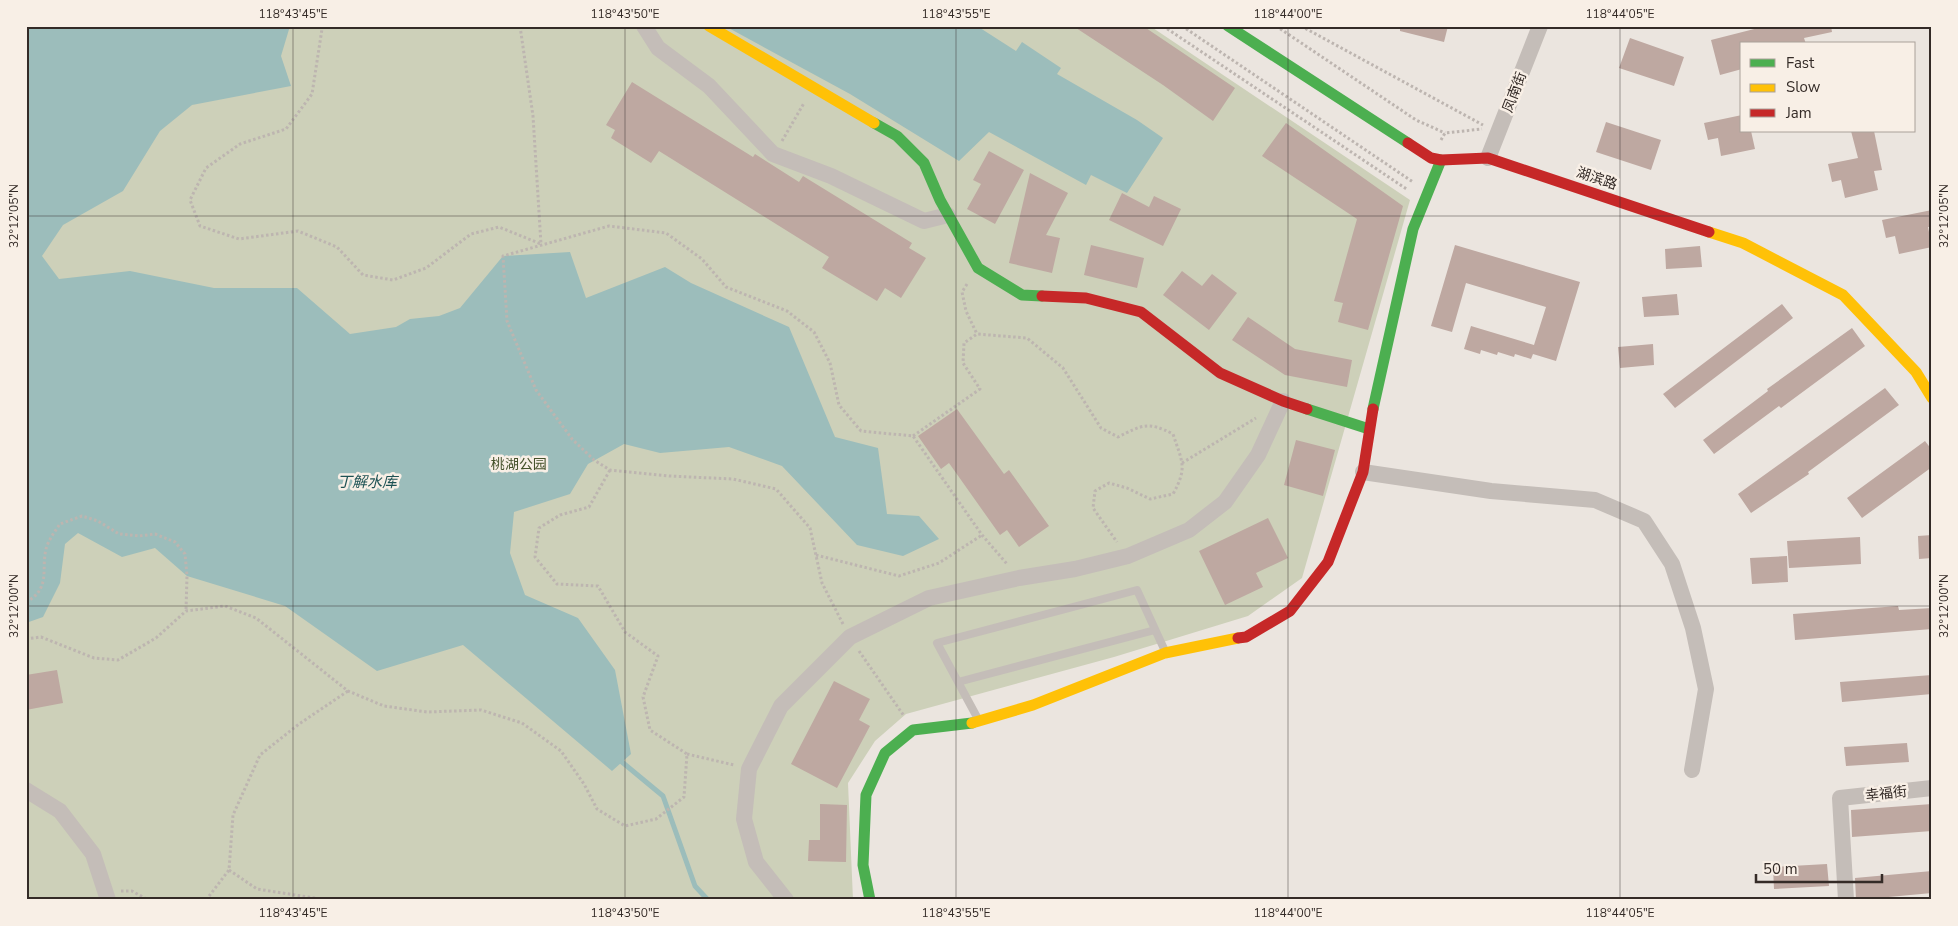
<svg xmlns="http://www.w3.org/2000/svg" width="1958" height="926" viewBox="0 0 1958 926" font-family="'Nunito Sans','Noto Sans SC',sans-serif">
	<style>
		.green { fill: #cdd0b9 }
		.water { fill: #9cbdbb }
		.lines { fill: none; stroke-linecap: round; stroke-linejoin: round }
		.stream { stroke: #9cbdbb; stroke-width: 5 }
		.building { fill: #bea8a1 }
		.path { stroke: #bdb5b0; stroke-width: 3; stroke-dasharray: 2.5 2.5; stroke-linecap: butt }
		.lane { stroke: #c4bdb8; stroke-width: 8 }
		.street { stroke: #c4bdb8; stroke-width: 16 }
		.fast { stroke: #4caf50; stroke-width: 11 }
		.slow { stroke: #ffc107; stroke-width: 11 }
		.jam { stroke: #c62828; stroke-width: 11 }
		.ticks { fill: none; stroke: #342b27; stroke-width: 1; stroke-opacity: 0.45 }
		.labels { text-anchor: middle; stroke-width: 5; stroke-linejoin: round; paint-order: stroke }
		.street-label { font-size: 14px; fill: #342b27; stroke: #f8efe6 }
		.park-label { font-size: 14px; fill: #45522b; stroke: #f8efe6 }
		.water-label { font-size: 15px; font-style: italic; fill: #1e5254; stroke: #f8efe6 }
		.neatline { fill: none; stroke: #342b27; stroke-width: 2 }
		.ticks-label { font-size: 12px; text-anchor: middle; fill: #342b27 }
	</style>
	<rect width="100%" height="100%" fill="#ebe5df"/>
	<path class="green" d="M 26,26 L 1150,26 L 1410,200 L 1302,578 L 1248,616 L 1114,657 L 906,714 L 875,741 L 848,783 L 853,900 L 26,900 Z"/>
	<path class="water" d="M 26,26 L 290,26 L 281,56 L 291,86 L 192,105 L 160,131 L 123,191 L 63,225 L 42,256 L 59,279 L 130,271 L 214,288 L 297,288 L 350,334 L 396,327 L 410,319 L 439,316 L 460,308 L 503,256 L 570,252 L 586,298 L 665,267 L 691,283 L 789,327 L 835,437 L 878,448 L 887,514 L 919,516 L 939,539 L 903,556 L 857,545 L 782,466 L 729,447 L 660,453 L 624,444 L 588,464 L 570,494 L 514,512 L 510,553 L 525,595 L 578,618 L 615,670 L 631,754 L 612,771 L 463,645 L 377,671 L 285,606 L 187,576 L 155,548 L 122,557 L 78,533 L 65,544 L 60,583 L 43,617 L 26,623 Z
		M 725,26 L 977,26 L 1016,51 L 1022,42 L 1061,68 L 1057,74 L 1137,120 L 1163,138 L 1127,193 L 1091,175 L 1086,185 L 989,132 L 959,161 L 850,94 Z"/>
	<g class="lines">
		<path class="stream" d="M 622,762 L 663,796 L 695,886 L 708,900"/>
	</g>
	<path class="building" d="M 1073,26 L 1143,26 L 1235,88 L 1213,121 L 1163,85 Z
		M 1400,26 L 1448,26 L 1444,42 L 1400,31 Z
		M 1766,26 L 1831,26 L 1832,32 L 1804,38 L 1806,44 L 1742,44 L 1742,69 L 1720,75 L 1711,40 Z
		M 1630,38 L 1684,57 L 1674,86 L 1619,68 Z
		M 632,82 L 753,157 L 755,154 L 799,182 L 803,176 L 912,243 L 909,248 L 926,258 L 901,298 L 885,288 L 877,301 L 822,268 L 829,257 L 659,151 L 651,163 L 611,138 L 615,130 L 606,125 Z
		M 1742,115 L 1742,131 L 1751,131 L 1755,149 L 1721,156 L 1718,138 L 1708,140 L 1704,123 Z
		M 1606,122 L 1661,140 L 1651,170 L 1596,152 Z
		M 1286,123 L 1403,206 L 1368,330 L 1338,322 L 1343,303 L 1334,301 L 1357,219 L 1262,156 Z
		M 1851,131 L 1874,131 L 1882,170 L 1874,171 L 1878,190 L 1845,198 L 1841,180 L 1832,182 L 1828,164 L 1858,158 Z
		M 989,151 L 1024,170 L 995,224 L 967,209 L 981,184 L 973,180 Z
		M 1030,173 L 1068,193 L 1046,235 L 1060,238 L 1052,273 L 1009,263 Z
		M 1122,193 L 1149,207 L 1154,196 L 1181,209 L 1163,246 L 1109,220 Z
		M 1932,210 L 1932,227 L 1928,227 L 1932,247 L 1899,254 L 1895,236 L 1886,238 L 1882,220 Z
		M 1091,245 L 1144,258 L 1137,288 L 1084,275 Z
		M 1455,245 L 1580,282 L 1556,361 L 1533,354 L 1531,359 L 1515,354 L 1514,357 L 1498,352 L 1497,355 L 1481,350 L 1480,354 L 1464,349 L 1471,326 L 1534,345 L 1546,307 L 1466,283 L 1452,332 L 1431,326 Z
		M 1700,246 L 1702,267 L 1666,269 L 1665,249 Z
		M 1182,271 L 1202,286 L 1212,274 L 1237,293 L 1209,330 L 1163,295 Z
		M 1677,294 L 1679,315 L 1644,317 L 1642,297 Z
		M 1782,304 L 1793,318 L 1675,408 L 1663,394 Z
		M 1248,317 L 1295,349 L 1352,360 L 1347,387 L 1285,375 L 1232,340 Z
		M 1852,328 L 1865,346 L 1781,408 L 1779,406 L 1714,454 L 1703,440 L 1768,391 L 1767,389 Z
		M 1653,344 L 1654,365 L 1620,368 L 1618,347 Z
		M 1885,388 L 1899,405 L 1808,472 L 1809,474 L 1751,513 L 1738,494 Z
		M 957,409 L 1004,474 L 1009,470 L 1049,526 L 1019,547 L 1007,530 L 1000,535 L 949,463 L 941,469 L 918,436 Z
		M 1296,440 L 1335,450 L 1323,496 L 1284,485 Z
		M 1925,441 L 1932,450 L 1932,467 L 1862,518 L 1847,498 Z
		M 1268,518 L 1288,558 L 1256,573 L 1263,587 L 1225,605 L 1199,551 Z
		M 1932,535 L 1932,558 L 1919,559 L 1918,536 Z
		M 1860,537 L 1861,564 L 1789,568 L 1787,541 Z
		M 1787,556 L 1788,582 L 1752,584 L 1750,558 Z
		M 1898,606 L 1899,610 L 1932,608 L 1932,629 L 1795,640 L 1793,614 Z
		M 57,670 L 63,703 L 26,710 L 26,675 Z
		M 1932,675 L 1932,694 L 1842,702 L 1840,682 Z
		M 834,681 L 870,699 L 859,720 L 870,726 L 837,788 L 791,764 Z
		M 1907,743 L 1909,762 L 1846,766 L 1844,747 Z
		M 820,804 L 847,805 L 846,862 L 808,861 L 809,840 L 820,840 Z
		M 1932,804 L 1932,831 L 1852,837 L 1851,810 Z
		M 1827,864 L 1829,886 L 1774,889 L 1773,867 Z
		M 1932,871 L 1932,893 L 1856,900 L 1855,878 Z"/>
	<g class="lines">
		<path class="path" d="M 324,26 L 322,29 L 312,94 L 286,129 L 240,144 L 206,168 L 190,200 L 200,226 L 239,239 L 298,231 L 337,247 L 363,275 L 393,280 L 426,268 L 471,234 L 499,227 L 541,244
			M 520,26 L 533,116 L 541,244
			M 1163,26 L 1408,190
			M 1182,26 L 1413,182
			M 1276,26 L 1416,120 L 1445,133
			M 1301,26 L 1483,125
			M 1441,140 L 1445,133 L 1482,129
			M 782,141 L 804,103
			M 967,284 L 962,292 L 966,311 L 977,334
			M 913,436 L 980,389 L 963,363 L 964,343 L 977,334 L 1027,338 L 1063,368 L 1101,428 L 1118,437 C 1142,425 1148,421 1173,434 C 1182,462 1188,467 1173,494 L 1150,499 L 1127,488 L 1109,483 L 1095,491 L 1093,508 L 1117,542
			M 1182,463 L 1256,418
			M 816,555 L 899,576 L 939,563 L 982,535
			M 26,602 C 51,589 41,570 46,549 C 48,541 55,531 60,524 L 82,516 L 98,521 L 119,534 L 139,536 L 155,534 L 175,542 L 185,554 L 187,576 L 186,611
			M 843,624 L 822,583 L 810,528 L 776,489 L 733,479 L 669,476 L 610,470 L 594,460 L 572,439 L 536,390 L 507,321 L 503,256 L 609,226 L 666,233 L 702,259 L 726,287 L 787,311 L 814,332 L 830,363 L 839,405 L 861,431 L 913,436 L 982,535 L 1007,564
			M 26,639 L 41,637 L 94,658 L 118,660 L 156,638 L 186,611 L 225,606 L 256,618 L 348,691 L 384,706 L 427,712 L 481,710 L 522,723 L 561,751 L 584,784 L 597,809 L 625,826 L 656,819 L 684,797 L 687,754 L 650,730 L 643,697 L 658,656 L 625,632 L 598,586 L 557,584 L 535,557 L 539,528 L 560,515 L 589,507 L 610,470
			M 859,651 L 904,716
			M 687,754 L 734,765
			M 229,870 L 257,889 L 327,900
			M 121,891 L 132,891 L 148,900
			M 206,900 L 229,870 L 233,815 L 260,755 L 299,724 L 348,691"/>
		<path class="lane" d="M 958,682 L 1155,630
			M 978,719 L 937,643 L 1137,590 L 1165,651"/>
		<path class="street" d="M 644,26 L 658,48 L 709,86 L 773,154 L 831,176 L 924,221 L 948,215
			M 1488,158 L 1540,26
			M 1363,472 L 1491,491 L 1595,500 L 1644,521 L 1672,564 L 1693,628 L 1706,689 L 1692,770
			M 26,790 L 60,811 L 93,854 L 108,900
			M 786,900 L 756,862 L 744,819 L 749,769 L 781,706 L 850,637 L 929,598 L 1019,578 L 1075,569 L 1128,556 L 1189,530 L 1225,502 L 1258,455 L 1283,401
			M 1846,900 L 1840,798 L 1932,788"/>
		<path class="fast" d="M 1228,26 L 1408,143
			M 874,123 L 897,136 L 924,163 L 940,200 L 978,268 L 1022,295 L 1042,296
			M 1307,409 L 1369,429
			M 1373,409 L 1413,229 L 1441,160
			M 870,900 L 863,865 L 866,795 L 885,753 L 913,730 L 972,723"/>
		<path class="slow" d="M 709,26 L 874,123
			M 1709,232 L 1743,243 L 1843,295 L 1916,372 L 1932,398
			M 972,723 L 1033,705 L 1165,653 L 1238,638"/>
		<path class="jam" d="M 1408,143 L 1431,158 L 1441,160 L 1488,158 L 1709,232
			M 1042,296 L 1086,298 L 1141,312 L 1220,373 L 1283,401 L 1307,409
			M 1238,638 L 1246,637 L 1290,611 L 1328,562 L 1363,472 L 1373,409"/>
	</g>
	<path class="ticks" d="M 293,26 L 293,900M 625,26 L 625,900M 956,26 L 956,900M 1288,26 L 1288,900M 1620,26 L 1620,900M 26,216 L 1932,216M 26,606 L 1932,606"/>
	<g class="labels">
		<g class="street-label">
			<text transform="translate(1514 92) rotate(-69)" y="5">凤南街</text>
			<text transform="translate(1597 178) rotate(19)" y="5">湖滨路</text>
			<text transform="translate(1886 793) rotate(-6)" y="5">幸福街</text>
		</g>
		<g class="park-label">
			<text x="519" y="469">桃湖公园</text>
		</g>
		<g class="water-label">
			<text x="367" y="487">丁解水库</text>
		</g>
	</g>
	<rect width="1958" height="926" fill="none" stroke="#f8efe6" stroke-width="55"/>
	<rect x="1740" y="42" width="175" height="90" fill="#f8efe6" stroke="#aaa19a"/>
	<rect x="1750" y="59" width="25" height="8" fill="#4caf50" stroke="#aaa19a"/>
	<text x="1786" y="68" font-size="15" fill="#342b27">Fast</text>
	<rect x="1750" y="84" width="25" height="8" fill="#ffc107" stroke="#aaa19a"/>
	<text x="1786" y="92" font-size="15" fill="#342b27">Slow</text>
	<rect x="1750" y="109" width="25" height="8" fill="#c62828" stroke="#aaa19a"/>
	<text x="1786" y="118" font-size="15" fill="#342b27">Jam</text>
	<path d="M1756 874v8h126v-8" fill="none" stroke="#342b27" stroke-width="2.5"/>
	<text x="1763" y="874" font-size="15" fill="#342b27" stroke="#f8efe6" stroke-width="4" paint-order="stroke">50 m</text>
	<rect x="28" y="28" width="1902" height="870" class="neatline"/>
	<g class="ticks-label">
		<text x="293" y="18">118°43'45"E</text>
		<text x="625" y="18">118°43'50"E</text>
		<text x="956" y="18">118°43'55"E</text>
		<text x="1288" y="18">118°44'00"E</text>
		<text x="1620" y="18">118°44'05"E</text>
		<text transform="translate(14 216) rotate(-90)" y="4">32°12'05"N</text>
		<text transform="translate(1944 216) rotate(-90)" y="4">32°12'05"N</text>
		<text transform="translate(14 606) rotate(-90)" y="4">32°12'00"N</text>
		<text transform="translate(1944 606) rotate(-90)" y="4">32°12'00"N</text>
		<text x="293" y="917">118°43'45"E</text>
		<text x="625" y="917">118°43'50"E</text>
		<text x="956" y="917">118°43'55"E</text>
		<text x="1288" y="917">118°44'00"E</text>
		<text x="1620" y="917">118°44'05"E</text>
	</g>
</svg>
